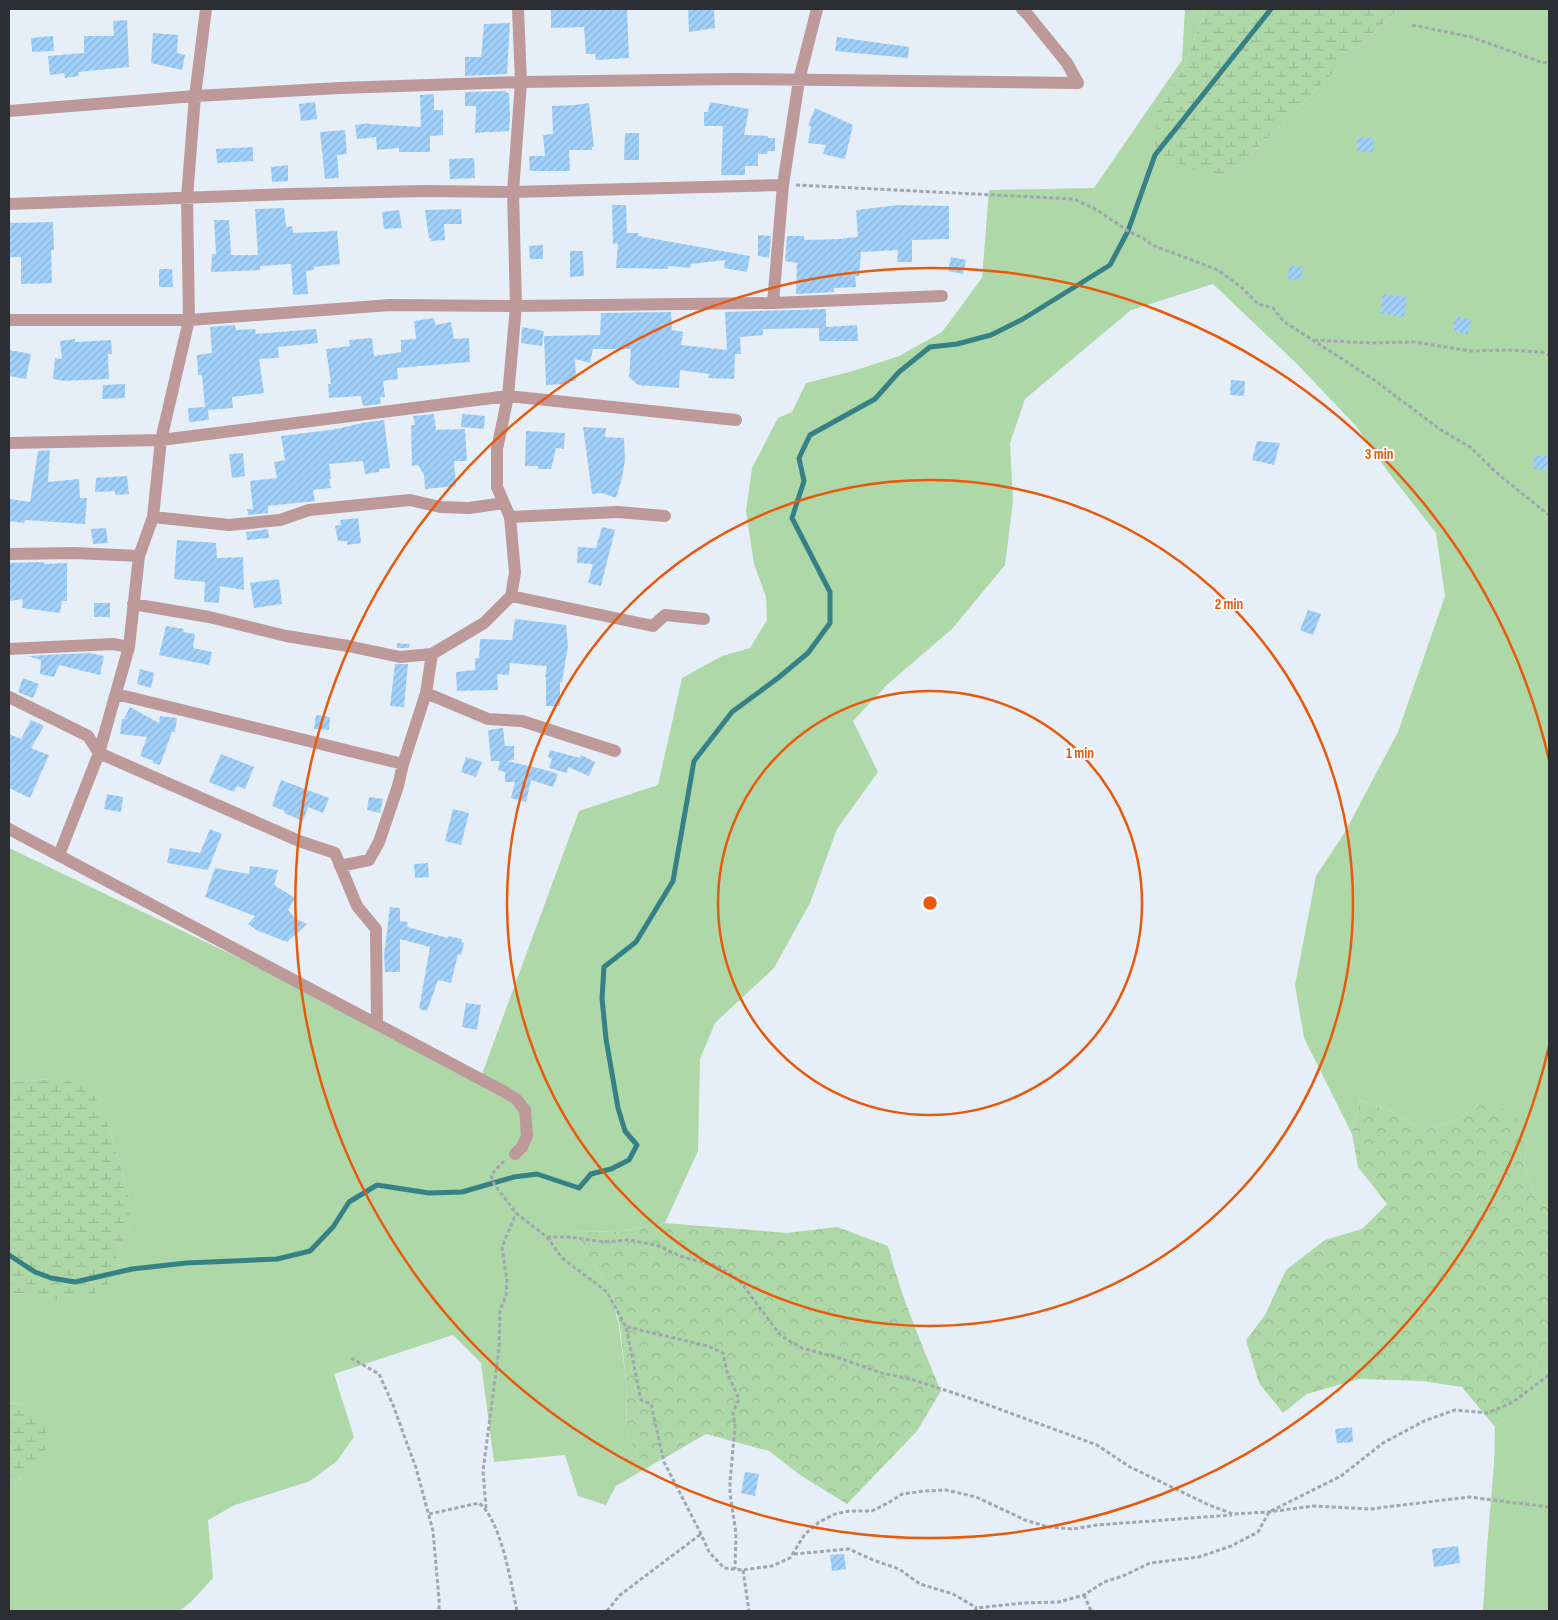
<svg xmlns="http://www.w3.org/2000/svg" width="1558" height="1620" viewBox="0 0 1558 1620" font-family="'Sofia Sans Condensed',sans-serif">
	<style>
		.grass { fill: #afd8a9 }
		.forest { fill: url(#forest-crowns) }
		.wetland { fill: url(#wetland-marsh) }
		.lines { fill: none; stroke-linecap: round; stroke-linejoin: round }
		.stream { stroke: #358186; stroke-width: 5 }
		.building { fill: url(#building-hatch) }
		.path { stroke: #a0a7ae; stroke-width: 3; stroke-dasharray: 4 2.5; stroke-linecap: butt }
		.minor { stroke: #bd9999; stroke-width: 12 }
		.ring { fill: none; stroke: #e8590c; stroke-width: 2.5 }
		.centre { fill: #e8590c; stroke: #fff; stroke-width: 2.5 }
		.ring-label { font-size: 15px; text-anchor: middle; font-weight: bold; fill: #e8590c; stroke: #fff; stroke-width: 4; stroke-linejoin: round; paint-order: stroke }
	</style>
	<defs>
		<pattern id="forest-crowns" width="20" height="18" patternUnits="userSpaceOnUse" patternTransform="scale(1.25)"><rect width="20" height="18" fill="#afd8a9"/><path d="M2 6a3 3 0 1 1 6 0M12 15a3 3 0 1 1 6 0" fill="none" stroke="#97ba92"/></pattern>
		<pattern id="wetland-marsh" width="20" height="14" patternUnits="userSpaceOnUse" patternTransform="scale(1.25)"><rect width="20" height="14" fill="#afd8a9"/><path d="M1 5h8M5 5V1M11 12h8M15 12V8" fill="none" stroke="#97ba92"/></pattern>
		<pattern id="building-hatch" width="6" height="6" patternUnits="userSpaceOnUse" patternTransform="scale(1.25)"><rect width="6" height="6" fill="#a1d1fa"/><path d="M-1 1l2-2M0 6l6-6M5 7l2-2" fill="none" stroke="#8bb4d7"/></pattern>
	</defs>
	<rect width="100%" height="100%" fill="#e6eff8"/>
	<path class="grass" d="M 1185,9 L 1206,9 L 1183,69 L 1157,108 L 1224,181 L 1398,9 L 1549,9 L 1549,1209 L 1536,1199 L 1524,1169 L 1527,1137 L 1485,1100 L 1456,1121 L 1423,1130 L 1392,1112 L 1360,1100 L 1352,1134 L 1304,1038 L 1295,985 L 1316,876 L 1345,832 L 1398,732 L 1445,596 L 1436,533 L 1389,473 L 1356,426 L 1296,363 L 1213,284 L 1131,310 L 1025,399 L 1010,443 L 1013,501 L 1005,565 L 952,629 L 888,684 L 853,721 L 878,772 L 837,829 L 810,903 L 774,968 L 715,1023 L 700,1059 L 698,1151 L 665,1223 L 617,1232 L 576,1231 L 587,1255 L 611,1290 L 619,1327 L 626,1379 L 627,1436 L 645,1469 L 616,1486 L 606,1505 L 578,1496 L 565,1455 L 494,1462 L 481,1363 L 453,1335 L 334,1374 L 354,1437 L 337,1461 L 310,1481 L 235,1505 L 208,1520 L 213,1578 L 191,1602 L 179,1611 L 9,1611 L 9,1486 L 22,1478 L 22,1404 L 9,1403 L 9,1293 L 23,1294 L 37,1299 L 118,1252 L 130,1225 L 130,1208 L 127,1189 L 109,1128 L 52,1079 L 9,1082 L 9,848 L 482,1074 L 579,811 L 658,785 L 682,678 L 722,656 L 750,648 L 767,620 L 766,597 L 754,564 L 746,511 L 752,468 L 778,418 L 792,412 L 806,383 L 853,371 L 899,356 L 942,332 L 982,278 L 989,190 L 1094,188 L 1182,60 Z
		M 1549,1343 L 1549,1611 L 1483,1611 L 1487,1547 L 1494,1465 L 1495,1427 L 1523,1402 L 1542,1348 Z"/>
	<path class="forest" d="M 1360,1100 L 1392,1112 L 1423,1130 L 1456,1121 L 1485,1100 L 1514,1114 L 1527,1137 L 1524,1169 L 1536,1199 L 1549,1209 L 1549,1343 L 1542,1348 L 1523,1402 L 1495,1427 L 1462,1387 L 1422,1381 L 1359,1379 L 1307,1394 L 1283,1413 L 1259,1383 L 1246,1340 L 1265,1315 L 1286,1270 L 1325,1240 L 1362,1229 L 1387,1204 L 1358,1167 L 1352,1134 Z
		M 665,1223 L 787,1233 L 837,1227 L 888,1246 C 901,1296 921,1343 941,1391 L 917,1431 L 847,1504 L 800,1475 L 769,1451 L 706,1434 L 645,1469 L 627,1436 L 626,1379 L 620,1327 L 611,1290 L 587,1255 L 576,1231 L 617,1232 Z"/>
	<path class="wetland" d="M 1206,9 L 1398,9 L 1224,181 L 1155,155 L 1157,108 L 1183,69 Z
		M 52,1079 L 66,1080 L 82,1087 L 96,1098 L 109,1128 L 127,1189 L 130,1207 L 130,1225 L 118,1252 L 110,1281 L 101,1291 L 72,1298 L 53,1300 L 37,1299 L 23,1294 L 9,1293 L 9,1082 Z
		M 9,1403 L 22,1404 C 28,1410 39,1418 44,1426 C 59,1451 28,1475 9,1486 Z"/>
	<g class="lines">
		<path class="stream" d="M 9,1255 L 35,1272 L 51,1278 L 75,1282 L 132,1269 L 186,1263 L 277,1259 L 310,1251 L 333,1227 L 349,1202 L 377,1185 L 429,1193 L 462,1192 L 514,1177 L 537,1174 L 579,1188 L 591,1174 L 611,1169 L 629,1160 L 637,1145 L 625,1131 L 618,1108 L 606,1039 L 602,998 L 604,967 L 636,942 L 673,881 L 694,761 L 732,712 L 778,678 L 808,653 L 830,623 L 830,592 L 792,518 L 804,481 L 799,458 L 810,435 L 875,399 L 899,372 L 930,347 L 957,344 L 991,335 L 1023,319 L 1110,265 L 1128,231 L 1155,155 L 1271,9"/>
	</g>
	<path class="building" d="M 551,9 L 627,9 L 629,58 L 596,60 L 595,54 L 586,54 L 584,27 L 551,28 Z
		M 688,9 L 714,9 L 715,28 L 689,32 Z
		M 127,20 L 129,67 L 78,72 L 79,76 L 65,78 L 64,73 L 50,75 L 48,56 L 84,53 L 84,36 L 114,36 L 113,21 Z
		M 510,23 L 507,74 L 465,76 L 465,57 L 481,57 L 484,24 Z
		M 153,33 L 178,35 L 177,53 L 185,55 L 182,70 L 151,63 Z
		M 53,36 L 54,51 L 32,52 L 31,38 Z
		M 837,37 L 909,47 L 908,58 L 835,51 Z
		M 506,91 L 506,93 L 509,93 L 510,116 L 509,131 L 475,133 L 476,106 L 465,106 L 465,92 Z
		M 434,94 L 434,110 L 443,110 L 443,135 L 430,136 L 430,152 L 399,152 L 399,148 L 377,150 L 376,137 L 357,139 L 355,125 L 369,123 L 369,124 L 421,127 L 420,95 Z
		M 315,102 L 317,119 L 301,121 L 299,104 Z
		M 710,102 L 749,109 L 744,135 L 768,136 L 768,138 L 775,138 L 775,151 L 768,151 L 767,154 L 758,154 L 758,166 L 745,166 L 745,175 L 721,175 L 723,126 L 704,126 L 704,112 L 708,112 Z
		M 589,103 L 594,147 L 592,147 L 592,150 L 569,150 L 570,171 L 530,171 L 529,156 L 545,156 L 543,135 L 553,134 L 552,106 L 575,105 Z
		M 815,108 L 853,125 L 845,159 L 823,154 L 826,145 L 808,143 L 811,126 L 808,126 Z
		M 345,130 L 347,154 L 337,155 L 339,178 L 325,179 L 320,132 Z
		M 625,133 L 639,133 L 639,160 L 624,160 Z
		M 1357,137 L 1373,138 L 1373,152 L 1357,152 Z
		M 253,147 L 253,161 L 217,163 L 216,149 Z
		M 474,158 L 475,178 L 450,179 L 449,159 Z
		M 288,165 L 288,181 L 272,182 L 271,167 Z
		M 612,205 L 626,205 L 627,233 L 639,233 L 638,236 L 750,256 L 747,272 L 724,268 L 725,260 L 691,264 L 690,268 L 668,266 L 668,269 L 616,268 L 618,243 L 613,244 Z
		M 899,205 L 949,206 L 949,239 L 912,240 L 912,262 L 897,262 L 898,250 L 861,252 L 859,276 L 855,276 L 856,287 L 834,288 L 834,292 L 796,294 L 797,263 L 785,261 L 787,236 L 804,236 L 804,240 L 843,239 L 843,238 L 858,237 L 856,210 Z
		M 284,208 L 286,227 L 292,226 L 293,233 L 337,231 L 340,264 L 314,267 L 314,270 L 306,271 L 308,294 L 293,295 L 291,264 L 260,266 L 260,270 L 211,272 L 212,254 L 216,254 L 214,220 L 229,220 L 231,255 L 258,255 L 255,209 Z
		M 461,209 L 462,224 L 444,224 L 445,240 L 431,241 L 431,238 L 429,238 L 425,210 Z
		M 399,210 L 402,228 L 384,229 L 382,212 Z
		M 53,222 L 54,250 L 51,250 L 52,283 L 21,284 L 21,257 L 9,257 L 9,223 Z
		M 758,235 L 771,236 L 769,258 L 758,256 Z
		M 543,245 L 543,259 L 530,259 L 529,246 Z
		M 570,251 L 583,251 L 584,276 L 570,277 Z
		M 951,257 L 966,260 L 963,274 L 948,271 Z
		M 1289,266 L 1303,267 L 1302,280 L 1288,279 Z
		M 159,269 L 172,269 L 173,287 L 159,287 Z
		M 1383,294 L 1407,297 L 1404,317 L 1380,313 Z
		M 826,309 L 826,327 L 857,325 L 858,341 L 819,341 L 819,328 L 763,329 L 763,335 L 740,337 L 741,354 L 735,354 L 734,379 L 708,378 L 709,374 L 680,370 L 679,388 L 638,385 L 629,377 L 631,349 L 593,349 L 590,363 L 575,359 L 576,381 L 568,381 L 567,384 L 546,385 L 544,336 L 600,335 L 601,313 L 671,312 L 672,330 L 683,332 L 681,345 L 727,350 L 725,312 Z
		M 1457,316 L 1472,321 L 1467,335 L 1452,329 Z
		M 434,318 L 435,325 L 451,322 L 454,339 L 469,338 L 470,362 L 397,368 L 398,379 L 383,381 L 385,397 L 380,397 L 381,404 L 363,406 L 361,396 L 329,398 L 328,384 L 331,384 L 326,349 L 350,346 L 349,340 L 372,338 L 374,356 L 401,352 L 401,340 L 416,339 L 414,321 Z
		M 235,325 L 236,330 L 255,329 L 256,334 L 316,329 L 318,343 L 278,347 L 279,358 L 259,359 L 264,393 L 232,397 L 233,408 L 208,410 L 209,420 L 189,422 L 188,408 L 205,407 L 202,375 L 198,375 L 197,355 L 212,353 L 210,327 Z
		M 522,327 L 544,331 L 542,346 L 521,343 Z
		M 75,339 L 75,342 L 111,340 L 112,354 L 108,354 L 109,379 L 64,381 L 53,379 L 55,358 L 62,359 L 60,341 Z
		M 9,350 L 31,354 L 26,379 L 9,376 Z
		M 1231,380 L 1245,381 L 1244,396 L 1230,395 Z
		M 125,384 L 125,398 L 102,399 L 103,385 Z
		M 434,414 L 436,430 L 465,429 L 467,461 L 454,461 L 456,486 L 425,489 L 424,475 L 418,465 L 412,466 L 411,425 L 415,425 L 413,416 Z
		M 462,414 L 485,416 L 484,429 L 461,427 Z
		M 384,420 L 390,468 L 379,469 L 379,472 L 365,474 L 363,461 L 329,464 L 331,479 L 329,479 L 331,488 L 313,490 L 315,501 L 268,506 L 268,513 L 248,515 L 247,509 L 253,509 L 250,481 L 277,478 L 274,462 L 285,460 L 281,436 L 337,429 L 362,423 Z
		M 583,427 L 606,428 L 605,437 L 624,438 L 625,460 L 622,478 L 616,498 L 602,493 L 592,494 Z
		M 526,431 L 565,433 L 564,449 L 556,448 L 551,469 L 538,469 L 538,466 L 525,466 Z
		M 1257,441 L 1280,443 L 1274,465 L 1252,460 Z
		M 50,450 L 48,482 L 79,479 L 80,498 L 87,498 L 85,524 L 25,520 L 24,523 L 9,521 L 9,499 L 30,502 L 38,451 Z
		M 243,453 L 245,476 L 232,478 L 229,454 Z
		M 1534,455 L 1549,456 L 1549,470 L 1533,469 Z
		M 127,476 L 129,494 L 115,495 L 115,491 L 95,492 L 96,478 Z
		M 358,518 L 361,543 L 347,545 L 347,541 L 338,541 L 335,526 L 341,525 L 340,520 Z
		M 602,527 L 615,530 L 601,586 L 588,583 L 593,564 L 577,563 L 578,547 L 596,548 Z
		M 106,528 L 108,543 L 93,544 L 91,529 Z
		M 268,529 L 269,538 L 247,540 L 246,532 Z
		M 177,540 L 216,543 L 217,558 L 243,557 L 244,590 L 220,586 L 219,603 L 204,602 L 205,582 L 174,579 Z
		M 44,562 L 44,564 L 67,563 L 67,601 L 62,601 L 60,613 L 22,608 L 23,599 L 9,601 L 9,563 Z
		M 279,579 L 282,604 L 254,608 L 250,583 Z
		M 94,603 L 110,603 L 110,617 L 94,617 Z
		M 1308,610 L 1321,614 L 1313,635 L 1300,630 Z
		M 515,619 L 566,625 L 568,646 L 562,682 L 560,682 L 560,706 L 546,706 L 546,677 L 545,677 L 547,666 L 510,663 L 509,675 L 497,674 L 498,690 L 457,691 L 456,672 L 475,670 L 475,658 L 479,658 L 480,639 L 512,640 Z
		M 166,626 L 184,629 L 183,632 L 195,634 L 193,648 L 212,652 L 209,665 L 159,655 Z
		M 397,643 L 410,644 L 409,648 L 397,648 Z
		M 90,653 L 104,656 L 100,675 L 59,665 L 54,677 L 40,674 L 41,660 L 27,656 Z
		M 395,664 L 408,664 L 404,707 L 390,706 Z
		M 140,669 L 154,673 L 151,688 L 137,684 Z
		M 23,678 L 39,684 L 33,698 L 18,692 Z
		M 130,707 L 159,723 L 160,716 L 177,718 L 175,732 L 172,732 L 160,765 L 153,763 L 154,761 L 140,756 L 147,737 L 120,734 L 122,719 L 124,719 Z
		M 316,715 L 330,717 L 329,730 L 314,729 Z
		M 31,720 L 44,726 L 31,748 L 49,755 L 30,798 L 9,788 L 9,734 L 21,739 Z
		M 503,728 L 505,746 L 514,746 L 514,760 L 507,761 L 542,769 L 558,774 L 553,787 L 531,780 L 526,802 L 511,798 L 515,782 L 505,782 L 505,772 L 498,770 L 500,761 L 491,761 L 488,730 Z
		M 550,750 L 580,758 L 581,755 L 595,762 L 589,776 L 568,767 L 567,773 L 549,768 L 552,759 L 548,757 Z
		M 221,754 L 254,767 L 245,789 L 237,786 L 234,792 L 209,782 Z
		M 466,757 L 482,762 L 476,777 L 461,772 Z
		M 281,780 L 329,798 L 323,813 L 308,807 L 303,821 L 284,813 L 285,811 L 272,806 Z
		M 107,794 L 123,797 L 121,812 L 104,809 Z
		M 369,797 L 383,799 L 380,813 L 367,810 Z
		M 453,809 L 469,813 L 461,845 L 445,841 Z
		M 210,829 L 222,834 L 208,870 L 167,863 L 170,848 L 200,853 Z
		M 428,863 L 429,877 L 415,878 L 414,864 Z
		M 250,866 L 278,870 L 274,885 L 295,898 L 288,910 L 296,919 L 307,924 L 287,942 L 256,930 L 248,924 L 255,916 L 205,897 L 215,868 L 249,874 Z
		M 390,907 L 400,908 L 400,921 L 408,922 L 407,927 L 448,938 L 448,936 L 462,939 L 461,942 L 464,943 L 461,955 L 458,954 L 451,983 L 438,980 L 427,1011 L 419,1009 L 430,947 L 400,939 L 400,972 L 385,972 L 384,955 Z
		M 466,1003 L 481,1005 L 477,1030 L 462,1027 Z
		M 1352,1427 L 1353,1442 L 1337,1443 L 1335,1429 Z
		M 745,1472 L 759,1474 L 755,1496 L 741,1493 Z
		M 1458,1546 L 1460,1563 L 1434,1567 L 1432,1549 Z
		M 844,1554 L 846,1569 L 832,1571 L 830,1555 Z"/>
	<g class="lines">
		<path class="path" d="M 1412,25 L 1471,37 L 1541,62 L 1549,63
			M 796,185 L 1074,199 L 1097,210 L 1128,231 L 1143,238 L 1152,245 L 1218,270 L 1242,288 L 1258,304 L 1273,308 L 1283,321 L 1373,379 L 1441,430 L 1470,447 L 1499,475 L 1549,515
			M 1314,340 L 1371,343 L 1414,342 L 1471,351 L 1508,350 L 1542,352 L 1549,355
			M 504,1161 L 491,1175 L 494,1184 L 516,1213 L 547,1237 L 562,1258 L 607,1292 L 626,1327 L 641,1400 L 651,1404 L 664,1462 L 701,1534 L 709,1552 L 724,1568 L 743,1570 L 772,1566 L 790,1558 L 805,1534 L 819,1522 L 835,1514 L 849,1511 L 872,1511 L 888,1503 L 902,1494 L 925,1491 L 946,1490 L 976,1497 L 1025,1520 L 1048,1527 L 1073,1529 L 1097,1525 L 1232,1515
			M 547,1237 L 569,1237 L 604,1242 L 629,1240 L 656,1245 L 683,1257 L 718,1266 L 739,1280 L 781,1336 L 802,1348 L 839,1358 L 882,1373 L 914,1380 L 972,1399 L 1097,1445 L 1130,1467 L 1209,1505 L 1233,1514 L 1269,1512 L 1313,1506 L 1370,1509 L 1469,1497 L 1549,1507
			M 627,1327 L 708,1346 L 723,1353 L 727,1372 L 739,1399 L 733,1412 L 735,1426 L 730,1482 L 730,1494 L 736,1533 L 735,1569
			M 351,1358 L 379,1374 L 393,1405 L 416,1468 L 433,1531 L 439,1599 L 439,1611
			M 486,1508 L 483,1471 L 499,1349 L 500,1310 L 506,1296 L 507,1281 L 502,1247 L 516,1213
			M 429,1514 L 479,1503 C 501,1520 511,1583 517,1611
			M 794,1554 L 849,1549 L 873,1560 L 899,1569 L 920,1584 L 953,1594 L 977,1608
			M 743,1570 L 749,1611
			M 1084,1595 L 1091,1611
			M 607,1611 L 620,1595 L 701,1534
			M 974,1611 L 977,1608 L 1022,1603 L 1059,1602 L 1084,1595 L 1104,1582 L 1123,1576 L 1150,1563 L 1199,1557 L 1231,1546 L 1258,1532 L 1269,1512 L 1341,1476 L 1383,1443 L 1424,1421 L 1455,1410 L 1488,1413 L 1513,1402 L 1549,1375"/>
		<path class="minor" d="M 1022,9 L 1028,15 L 1067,63 L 1078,83
			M 9,111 L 195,96 L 340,88 L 521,82 L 735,79 L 1078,83
			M 9,204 L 291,194 L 425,191 L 513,192 L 783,185
			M 773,303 L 942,296
			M 9,320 L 189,320 L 390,305 L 516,306 L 773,303 L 783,185 L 799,80 L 817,9
			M 9,443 L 161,440 L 508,396 L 736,420
			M 153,517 L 229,525 L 280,520 L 309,510 L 410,500 L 440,507 L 469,508 L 504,503
			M 510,517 L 618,512 L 665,516
			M 9,554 L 75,553 L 139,556
			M 511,596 L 653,626 L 665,615 L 704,619
			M 133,604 L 209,617 L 286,636 L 348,646 L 400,657 L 432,654
			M 9,649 L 113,644 L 129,647
			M 426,693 L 488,719 L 522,721 L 615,751
			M 116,694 L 403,764
			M 9,697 L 88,736 L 99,753 L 299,841 L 335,853 L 357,906 L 376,929 L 377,1024
			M 9,829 L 503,1091 L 516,1099 L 525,1110 L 527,1136 L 522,1147 L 515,1154
			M 59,855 L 99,753 L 129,647 L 139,556 L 153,517 L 161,440 L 189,320 L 187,197 L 195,96 L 206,9
			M 340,866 L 369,860 L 379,842 L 398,786 L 403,764 L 426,693 L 432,654 L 484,623 L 511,596 L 515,573 L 510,517 L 497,487 L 497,449 L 508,396 L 516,306 L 513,192 L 521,82 L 518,9"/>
	</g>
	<g class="ring">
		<circle cx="930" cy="903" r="212"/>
		<circle cx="930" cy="903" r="423"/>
		<path d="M1549 1046A635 635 0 1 1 1549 760"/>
	</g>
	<circle cx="930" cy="903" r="8" class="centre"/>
	<g class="ring-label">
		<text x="1379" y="459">3 min</text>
		<text x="1229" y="609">2 min</text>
		<text x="1080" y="758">1 min</text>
	</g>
	<rect width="1558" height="1620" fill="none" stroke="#2b2e32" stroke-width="20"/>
</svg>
